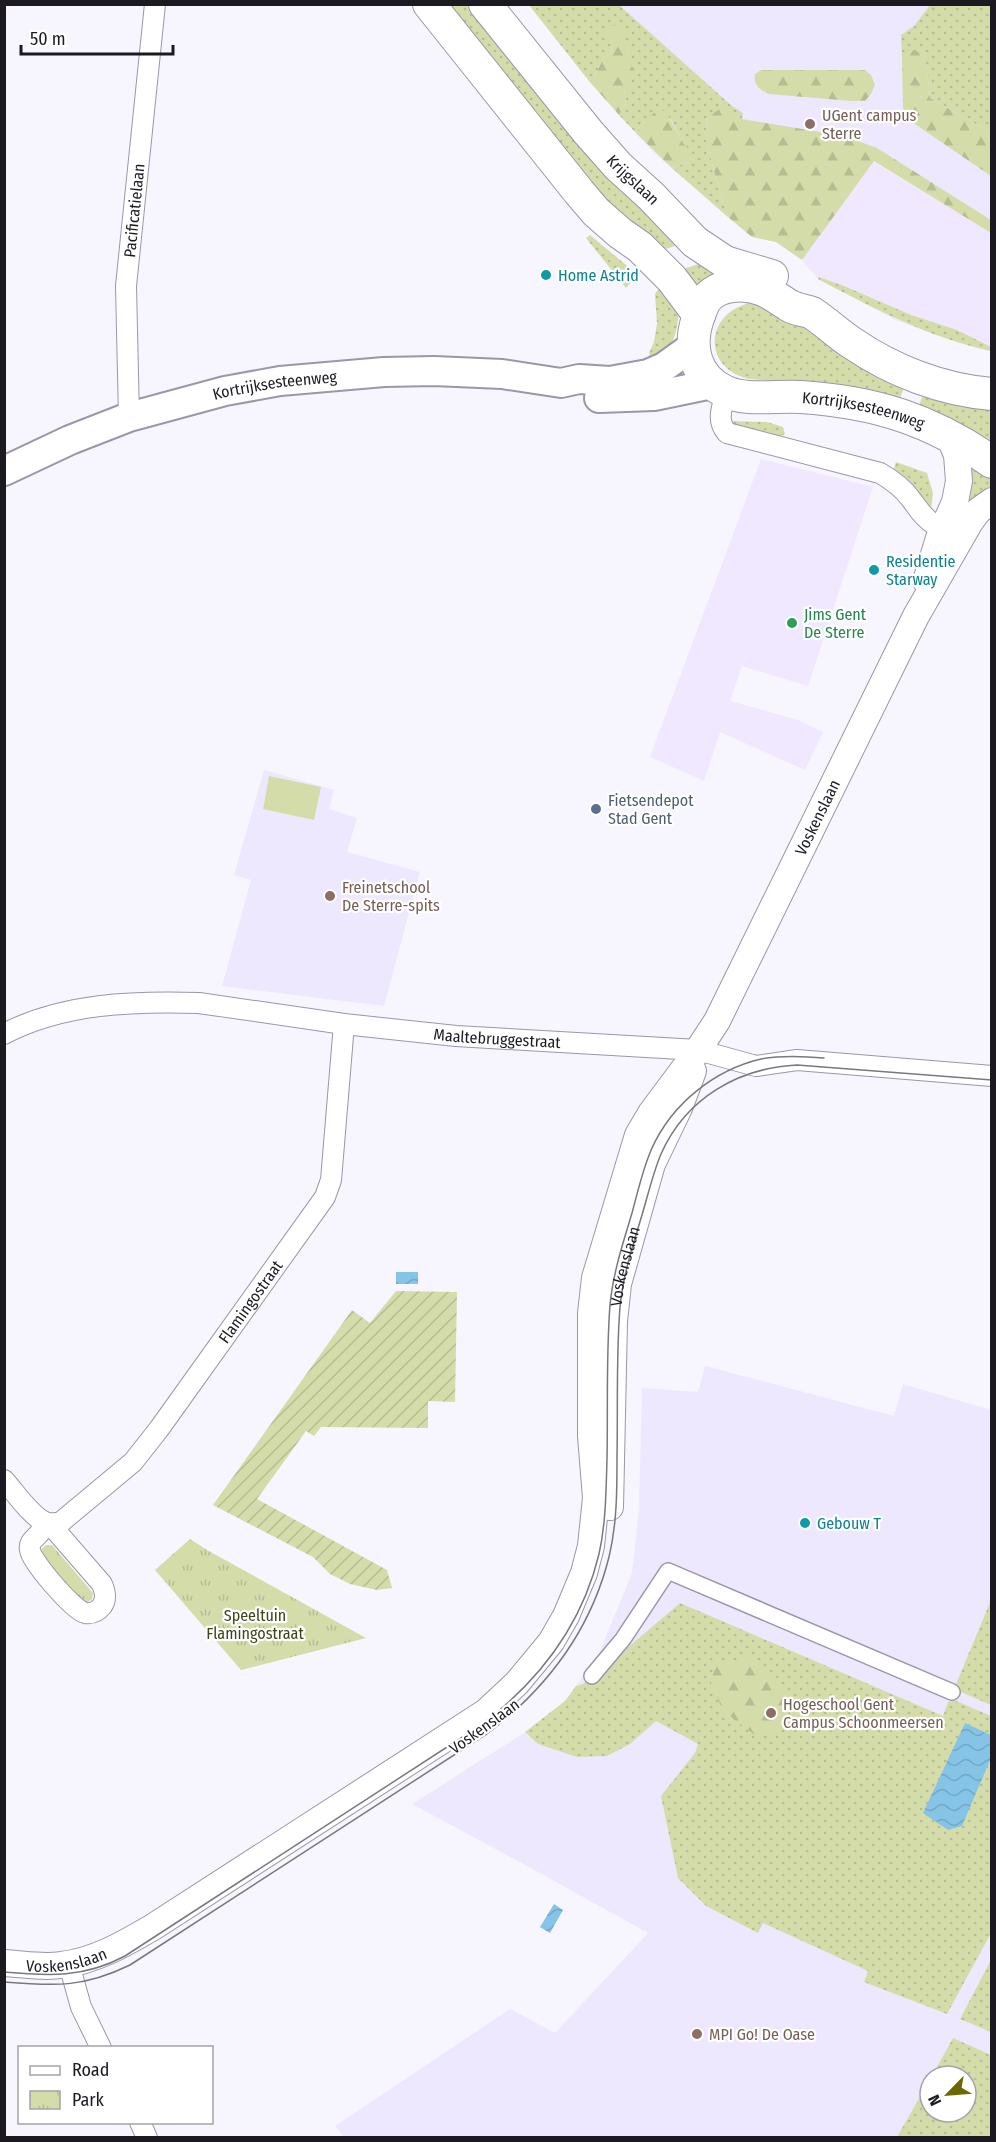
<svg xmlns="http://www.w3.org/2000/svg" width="996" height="2142" viewBox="0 0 996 2142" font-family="'Fira Sans Condensed',sans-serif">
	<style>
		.commercial { fill: #efe8fe }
		.built { fill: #eee8fe; fill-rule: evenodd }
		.grass { fill: url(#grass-dots) }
		.forest { fill: url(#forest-firs) }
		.park { fill: url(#park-tufts) }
		.garden { fill: url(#garden-furrows) }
		.pitch { fill: #d4ddaa }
		.water { fill: url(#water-waves) }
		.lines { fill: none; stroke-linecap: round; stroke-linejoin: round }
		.pedestrian-casing { stroke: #9c96a9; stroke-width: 18 }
		.minor-casing { stroke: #9c96a9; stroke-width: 22 }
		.tertiary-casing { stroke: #9c96a9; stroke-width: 28 }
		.secondary-casing { stroke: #9c96a9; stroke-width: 32 }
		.primary-casing { stroke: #9c96a9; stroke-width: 34 }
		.pedestrian { stroke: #fff; stroke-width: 15 }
		.minor { stroke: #fff; stroke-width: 20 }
		.tertiary { stroke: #fff; stroke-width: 26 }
		.secondary { stroke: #fff; stroke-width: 28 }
		.primary { stroke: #fff; stroke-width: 32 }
		.tram { stroke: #7a777f; stroke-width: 1.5 }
		.education-dot { fill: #8d6e63; stroke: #fff; stroke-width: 2 }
		.culture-dot { fill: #0f9aa8; stroke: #fff; stroke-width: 2 }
		.leisure-dot { fill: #2e9e5b; stroke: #fff; stroke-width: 2 }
		.service-dot { fill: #5c6f8a; stroke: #fff; stroke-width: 2 }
		.labels { text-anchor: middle; stroke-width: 4.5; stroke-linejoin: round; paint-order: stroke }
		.education-label { font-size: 16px; fill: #785e54; stroke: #fff; text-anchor: start }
		.street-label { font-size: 16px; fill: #1c1921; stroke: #fff }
		.culture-label { font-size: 16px; fill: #0d838f; stroke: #fff; text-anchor: start }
		.leisure-label { font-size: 16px; fill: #27864d; stroke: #fff; text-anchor: start }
		.service-label { font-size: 16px; fill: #4e5e75; stroke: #fff; text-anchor: start }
		.park-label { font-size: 16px; fill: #3e4416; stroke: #fff }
	</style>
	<defs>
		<pattern id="grass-dots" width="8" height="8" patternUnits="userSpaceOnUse" patternTransform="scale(1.5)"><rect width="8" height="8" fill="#d4ddaa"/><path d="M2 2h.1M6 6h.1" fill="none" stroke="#b5bd92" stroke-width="1.8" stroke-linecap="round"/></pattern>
		<pattern id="forest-firs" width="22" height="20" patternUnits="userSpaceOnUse" patternTransform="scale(1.5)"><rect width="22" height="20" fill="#d4ddaa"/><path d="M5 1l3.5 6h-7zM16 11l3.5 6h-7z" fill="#b5bd92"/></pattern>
		<pattern id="park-tufts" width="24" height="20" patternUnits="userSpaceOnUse" patternTransform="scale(1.5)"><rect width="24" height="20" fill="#d4ddaa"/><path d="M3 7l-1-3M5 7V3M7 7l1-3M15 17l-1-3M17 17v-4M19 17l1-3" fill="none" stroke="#b5bd92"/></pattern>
		<pattern id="garden-furrows" width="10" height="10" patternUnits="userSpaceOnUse" patternTransform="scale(1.5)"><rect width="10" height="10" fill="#d4ddaa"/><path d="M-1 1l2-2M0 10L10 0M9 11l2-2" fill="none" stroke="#b5bd92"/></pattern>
		<pattern id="water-waves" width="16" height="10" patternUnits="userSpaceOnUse" patternTransform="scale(1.5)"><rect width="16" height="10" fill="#85c4e7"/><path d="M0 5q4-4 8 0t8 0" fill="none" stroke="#72a8c6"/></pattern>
	</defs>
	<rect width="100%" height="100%" fill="#f7f5fd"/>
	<path class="commercial" d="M 873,161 L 991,233 L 991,351 L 975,348 L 896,320 L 818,279 L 802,260 Z
		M 761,459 L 873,487 L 808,686 L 742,666 L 730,701 L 798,720 L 823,732 L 805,770 L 720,732 L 704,781 L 650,757 Z"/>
	<path class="built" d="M 529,5 L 991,5 L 991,233 L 874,161 L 802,260 L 776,242 L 752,237 L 655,154 L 589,81 Z
		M 264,770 L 334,790 L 329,809 L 357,818 L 347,852 L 420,872 L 384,1006 L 222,986 L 251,880 L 234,875 Z
		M 705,1366 L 894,1416 L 903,1384 L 991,1410 L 991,2137 L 345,2138 L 335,2126 L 510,2009 L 555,2033 L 648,1933 L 540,1873 L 412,1804 L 535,1726 L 565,1701 L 598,1656 L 632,1573 L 639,1510 L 642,1388 L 698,1392 ZM 930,2076 L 966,2076 L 966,2112 L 930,2112 Z"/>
	<path class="grass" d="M 444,5 L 472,5 L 685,243 L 662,250 L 602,202 Z
		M 529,5 L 619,5 L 732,106 L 743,113 L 742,119 L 708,117 L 705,135 L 716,179 L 729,218 L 672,168 L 688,162 L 692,154 L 683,143 L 671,119 L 644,121 L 636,133 L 619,115 L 626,102 L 624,90 L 630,60 L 628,47 L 610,39 L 612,52 L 603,58 L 598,70 L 589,81 Z
		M 930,5 L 991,5 L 991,133 L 930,98 L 926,62 L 913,50 L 902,58 L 901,35 L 914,26 Z
		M 590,235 L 638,275 L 626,288 L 586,238 Z
		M 707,261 L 721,269 L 699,291 L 681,270 Z
		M 819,277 L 844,286 L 911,315 L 957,330 L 991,347 L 991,351 C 930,338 873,308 818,279 Z
		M 661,285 L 679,311 C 676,339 674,345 651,363 L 649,353 L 654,342 L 657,323 L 655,294 Z
		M 754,302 L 768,303 L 905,385 L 899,401 L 823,385 L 749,379 C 701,368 704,311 754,302 Z
		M 924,392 L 991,406 L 991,445 L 918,408 Z
		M 730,421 L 767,422 L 783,427 L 785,434 L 779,437 L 735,426 Z
		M 967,461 L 991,478 L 991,489 L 969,508 L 960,505 Z
		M 896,462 L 927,473 L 933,493 L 931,510 L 906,478 L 893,471 Z
		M 991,1600 L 991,1705 L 954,1689 Z
		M 680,1603 L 943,1716 L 948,1702 L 954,1700 L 991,1716 L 991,1933 L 947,2014 L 864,1982 L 868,1971 L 763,1923 L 758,1933 L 706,1906 L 678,1878 L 661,1796 L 695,1753 L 698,1744 L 656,1721 L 630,1744 L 607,1756 L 577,1757 L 538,1744 L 525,1732 L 565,1701 L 576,1686 L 583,1684 L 599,1672 Z
		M 991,1960 L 991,2032 L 960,2019 Z
		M 953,2038 L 991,2055 L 991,2137 L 897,2137 L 930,2079 L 930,2112 L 966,2112 L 966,2076 L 932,2076 Z"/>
	<path class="forest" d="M 612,24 L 620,27 L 628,48 L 634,74 L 631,78 L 631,87 L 624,90 L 626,102 L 619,115 L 589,81 L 598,70 L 603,58 L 612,52 L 610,39 L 606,29 Z
		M 913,50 L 921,53 L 926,62 L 930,98 L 991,133 L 991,176 L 909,120 L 903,109 L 902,58 Z
		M 761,70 L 865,70 L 871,75 L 875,85 L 871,94 L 865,101 L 851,101 L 769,94 C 759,89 753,85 755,74 Z
		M 721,108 L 742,119 L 844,136 L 877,148 L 991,220 L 991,233 L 874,161 L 802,260 L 776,242 L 752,237 L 729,218 L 716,179 L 705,136 L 708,117 Z
		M 658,110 L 666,111 L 683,143 L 693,154 L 688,162 L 672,168 L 636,133 L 644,121 Z
		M 751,1657 C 763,1665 778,1676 786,1690 C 793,1704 790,1724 774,1731 C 769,1734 761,1734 755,1735 L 723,1711 L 711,1683 L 716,1662 L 731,1663 Z"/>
	<path class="park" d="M 190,1539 L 207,1550 L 366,1638 L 241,1670 L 155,1570 Z
		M 46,1545 L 52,1545 L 93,1593 L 92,1599 L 87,1603 L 81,1602 L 42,1557 L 41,1550 Z"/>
	<path class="garden" d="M 396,1291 L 457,1292 L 455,1402 L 428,1401 L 428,1428 L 321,1427 L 314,1436 L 306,1431 L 257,1499 L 387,1570 L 392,1588 L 377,1590 L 350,1584 L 330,1574 L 313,1557 L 213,1505 L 352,1310 L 370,1323 Z"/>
	<path class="pitch" d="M 269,776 L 321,787 L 314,820 L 263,809 Z
		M 210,1596 L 242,1613 L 238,1622 L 206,1605 Z"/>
	<path class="water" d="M 396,1272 L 418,1272 L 418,1284 L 396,1284 Z
		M 965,1723 L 991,1735 L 991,1758 L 962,1826 L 948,1830 L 923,1813 Z
		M 554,1904 L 563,1910 L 550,1933 L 540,1927 Z"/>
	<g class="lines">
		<g class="pedestrian-casing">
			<path id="pedestrian" d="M 592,1676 L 623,1639 L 668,1571 L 952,1692"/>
		</g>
		<g class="minor-casing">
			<g id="minor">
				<path d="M 726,392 C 722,408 716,420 727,433 L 880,473 C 892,480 902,487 910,498 C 919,509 920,514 932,523"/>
				<path id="s1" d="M 129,417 L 126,286 L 155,4"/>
				<path id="s2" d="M 4,1034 C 63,1003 134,1001 199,1003 L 344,1024 L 456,1036 L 698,1050 L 756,1066 L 797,1060 L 992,1076"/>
				<path id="s3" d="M 4,1480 C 15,1492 32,1518 47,1523 C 52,1524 56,1523 61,1522 L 133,1462 L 159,1429 L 325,1197 L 331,1180 L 344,1024"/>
				<path d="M 43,1521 C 42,1524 42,1528 41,1531 C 37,1538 28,1540 30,1550 C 31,1561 74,1611 85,1613 C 92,1614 98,1611 102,1606 C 107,1599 105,1591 102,1584 L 50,1524"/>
				<path d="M 69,1964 L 81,2007 L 101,2048"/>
				<path d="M 140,2122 L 147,2138"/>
			</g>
		</g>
		<g class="tertiary-casing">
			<g id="tertiary">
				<path d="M 926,581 L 939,538 L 955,502 L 959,481 L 957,455 L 949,436"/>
				<path id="s4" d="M 610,1507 L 614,1321 L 618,1284 L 652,1164 L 679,1108 L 693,1071"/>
				<path id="s5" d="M 4,1963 C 23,1964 43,1968 61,1965 C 95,1961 124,1944 153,1927 L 486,1712 L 517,1683 L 551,1642 L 566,1616 L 584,1573 L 591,1546 L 596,1498 L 591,1436 L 591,1313 L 595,1278 L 638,1135 L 651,1113 L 698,1050 L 717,1021 L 916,616 L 970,522 L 978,511 L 992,501"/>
			</g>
		</g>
		<g class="secondary-casing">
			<g id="secondary">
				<path d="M 599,398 L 654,396 L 712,384"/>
				<path id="s6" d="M 4,471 L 70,440 L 129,417 L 225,391 L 280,381 L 384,372 L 434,371 L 502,374 L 561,383 L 579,379 L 610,381 L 648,374 L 664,367 L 693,346"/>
			</g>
		</g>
		<g class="primary-casing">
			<g id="primary">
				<path d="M 429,4 L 579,192 L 596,212 L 620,233 L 640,247 L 672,279 L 699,315"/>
				<path id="s7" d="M 485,4 L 588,132 L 618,166 L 651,196 L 695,242 L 725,262 L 772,276"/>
				<path id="s8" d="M 992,394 C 942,390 893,371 852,343 C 838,334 826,322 812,313 C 805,310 797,310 790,306 C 781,301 773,294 763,290 C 745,283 717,283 705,301 C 702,306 700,313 698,318 C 688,347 695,377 724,391 C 746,402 777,395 801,397 C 875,402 930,419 992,462"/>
			</g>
		</g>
		<use href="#pedestrian" class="pedestrian"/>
		<use href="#minor" class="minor"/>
		<use href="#tertiary" class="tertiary"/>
		<use href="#secondary" class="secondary"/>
		<use href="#primary" class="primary"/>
		<path class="tram" d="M 4,1972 C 49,1976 84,1978 125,1956 L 481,1725 C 538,1682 582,1625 599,1554 C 606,1523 606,1490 607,1459 C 608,1408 606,1356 610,1305 C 613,1273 623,1243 632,1213 C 638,1191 643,1168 652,1148 C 672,1104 714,1070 761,1059 C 782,1055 803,1056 824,1058
			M 4,1982 C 55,1986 83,1988 130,1965 L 488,1733 C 547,1688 591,1629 609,1557 C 617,1524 617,1490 617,1457 C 618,1407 616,1357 620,1307 C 623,1275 633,1245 642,1215 C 648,1195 653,1173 661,1154 C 686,1098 738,1068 797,1065 L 992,1080"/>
	</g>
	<g class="education-dot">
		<circle cx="810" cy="124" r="6"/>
		<circle cx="330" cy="896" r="6"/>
		<circle cx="771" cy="1713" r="6"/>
		<circle cx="697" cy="2034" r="6"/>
	</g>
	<g class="culture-dot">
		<circle cx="546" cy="275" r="6"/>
		<circle cx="874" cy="570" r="6"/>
		<circle cx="805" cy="1523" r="6"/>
	</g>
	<circle class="leisure-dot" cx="792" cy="623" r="6"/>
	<circle class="service-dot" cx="596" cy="809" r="6"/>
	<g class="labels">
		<g class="education-label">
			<text x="822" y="121">UGent campus<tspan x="822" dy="18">Sterre</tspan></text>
			<text x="342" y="893">Freinetschool<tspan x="342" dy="18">De Sterre-spits</tspan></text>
			<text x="783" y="1710">Hogeschool Gent<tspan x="783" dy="18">Campus Schoonmeersen</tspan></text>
			<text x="709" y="2040">MPI Go! De Oase</text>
		</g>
		<g class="street-label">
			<text dy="6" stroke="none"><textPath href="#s7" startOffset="230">Krijgslaan</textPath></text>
			<text dy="6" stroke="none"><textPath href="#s1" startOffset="207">Pacificatielaan</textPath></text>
			<text dy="6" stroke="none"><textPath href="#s6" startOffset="286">Kortrijksesteenweg</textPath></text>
			<text dy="6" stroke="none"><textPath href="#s8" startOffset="564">Kortrijksesteenweg</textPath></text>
			<text dy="6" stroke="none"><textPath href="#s5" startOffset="1538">Voskenslaan</textPath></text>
			<text dy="6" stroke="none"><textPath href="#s2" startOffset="500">Maaltebruggestraat</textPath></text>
			<text dy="6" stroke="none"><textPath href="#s4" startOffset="242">Voskenslaan</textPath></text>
			<text dy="6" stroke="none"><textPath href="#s3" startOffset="368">Flamingostraat</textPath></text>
			<text transform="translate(484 1726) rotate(-36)" y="6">Voskenslaan</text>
			<text dy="6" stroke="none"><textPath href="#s5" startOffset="63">Voskenslaan</textPath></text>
		</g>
		<g class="culture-label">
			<text x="558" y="281">Home Astrid</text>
			<text x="886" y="567">Residentie<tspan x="886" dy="18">Starway</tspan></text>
			<text x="817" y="1529">Gebouw T</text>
		</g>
		<g class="leisure-label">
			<text x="804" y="620">Jims Gent<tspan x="804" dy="18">De Sterre</tspan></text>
		</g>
		<g class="service-label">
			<text x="608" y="806">Fietsendepot<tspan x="608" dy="18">Stad Gent</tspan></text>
		</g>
		<g class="park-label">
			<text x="255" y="1621">Speeltuin<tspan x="255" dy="18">Flamingostraat</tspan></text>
		</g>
	</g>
	<rect width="996" height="2142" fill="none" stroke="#1c1921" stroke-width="12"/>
	<rect x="18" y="2046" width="195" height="78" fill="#ffffff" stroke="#a4a3a6" stroke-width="1.5"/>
	<rect x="30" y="2066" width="30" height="9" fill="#ffffff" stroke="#a4a3a6" stroke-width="1.5"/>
	<text x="72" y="2076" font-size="18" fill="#1c1921">Road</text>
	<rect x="30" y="2091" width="30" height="18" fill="url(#park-tufts)" stroke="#a4a3a6" stroke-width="1.5"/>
	<text x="72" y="2106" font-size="18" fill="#1c1921">Park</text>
	<g transform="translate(948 2094) rotate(245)"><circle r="28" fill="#ffffff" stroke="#a4a3a6" stroke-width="1.5"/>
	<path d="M0-4.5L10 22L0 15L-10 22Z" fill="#6c6800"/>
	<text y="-9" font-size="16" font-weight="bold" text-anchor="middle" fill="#1c1921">N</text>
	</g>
	<path d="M21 45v9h152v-9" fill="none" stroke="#1c1921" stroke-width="3"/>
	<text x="30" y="45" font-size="18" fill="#1c1921" stroke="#ffffff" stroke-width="4.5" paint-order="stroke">50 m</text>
</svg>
